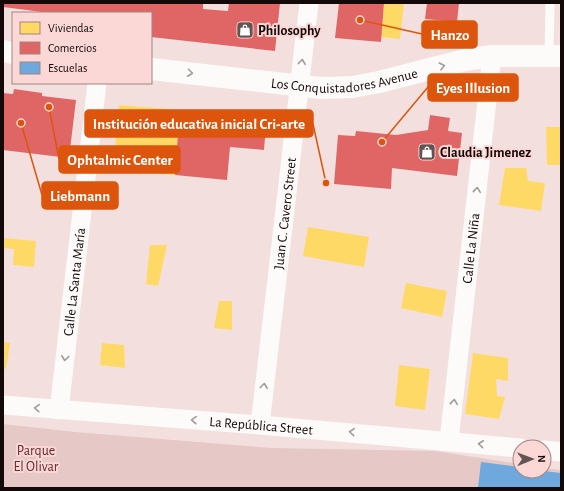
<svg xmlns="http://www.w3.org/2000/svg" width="564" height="491" viewBox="0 0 564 491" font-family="'Alegreya Sans',sans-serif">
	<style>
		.green { fill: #e6c8c6 }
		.homes { fill: #ffd966 }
		.shops { fill: #e06666 }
		.schools { fill: #6fa8dc }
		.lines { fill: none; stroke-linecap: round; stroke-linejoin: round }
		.service { stroke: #fdfafa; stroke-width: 9 }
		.minor { stroke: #fdfafa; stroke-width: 19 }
		.secondary { stroke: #fdfafa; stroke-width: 22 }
		.oneway { stroke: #a09a9a }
		.labels { text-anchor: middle; stroke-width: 4; stroke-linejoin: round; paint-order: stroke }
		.poi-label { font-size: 14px; font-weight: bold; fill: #140909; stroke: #fbd8d6; text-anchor: start }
		.street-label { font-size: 14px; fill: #140909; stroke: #fbd8d6 }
		.park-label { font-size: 14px; fill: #682a2b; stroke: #fbd8d6 }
		.leader { fill: none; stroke: #dd550c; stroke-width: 1.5 }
		.callout-dot { fill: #dd550c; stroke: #fbd8d6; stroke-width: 1.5 }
		.callout { fill: #dd550c; stroke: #dd550c; stroke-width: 1.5 }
		.callout-label { font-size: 15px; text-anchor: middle; font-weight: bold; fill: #fff }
	</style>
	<rect width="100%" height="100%" fill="#f3e0de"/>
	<path class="green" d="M 3,424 L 75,432 L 271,448 L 435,451 L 520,464 L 520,471 L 544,471 L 544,468 L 561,470 L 561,488 L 3,488 Z"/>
	<path class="homes" d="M 384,3 L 404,3 L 400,39 L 381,37 Z
		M 119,105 L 180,110 L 175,175 L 113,170 Z
		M 546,127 L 561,127 L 561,165 L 547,165 Z
		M 505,168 L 526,168 L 528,181 L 545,183 L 541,211 L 499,205 Z
		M 308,227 L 369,237 L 364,267 L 303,256 Z
		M 3,238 L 36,241 L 34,267 L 13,265 L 14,249 L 3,248 Z
		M 150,245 L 167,245 L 158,286 L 146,284 Z
		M 406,283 L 447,291 L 442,317 L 401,308 Z
		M 219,301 L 232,301 L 232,330 L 214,328 Z
		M 3,342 L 10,343 L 6,369 L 3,368 Z
		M 102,343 L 124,345 L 125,368 L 100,365 Z
		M 473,353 L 508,358 L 508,381 L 496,379 L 497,396 L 505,397 L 499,419 L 465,414 Z
		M 399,365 L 430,369 L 425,410 L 395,406 Z"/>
	<path class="shops" d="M 3,3 L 203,3 L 203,9 L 228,11 L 229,3 L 280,3 L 275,51 L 151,37 L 151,13 L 50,13 L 3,7 Z
		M 339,3 L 384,3 L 381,42 L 335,38 Z
		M 427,3 L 459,3 L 457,22 L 425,19 Z
		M 14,89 L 42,93 L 42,96 L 76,100 L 69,158 L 3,150 L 3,93 L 13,94 Z
		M 211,115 L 233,117 L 233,123 L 266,126 L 264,150 L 230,147 L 227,180 L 175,175 L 179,120 L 210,122 Z
		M 430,115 L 450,118 L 448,131 L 462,133 L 457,176 L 392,168 L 391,189 L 334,184 L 338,135 L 355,136 L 356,131 L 396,135 L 428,130 Z"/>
	<path class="schools" d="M 481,462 L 520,467 L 520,471 L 544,471 L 561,473 L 561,488 L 478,488 Z"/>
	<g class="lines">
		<path class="service" d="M 549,55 L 550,3"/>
		<g class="minor">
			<path id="s1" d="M 3,405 L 260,425 L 520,448"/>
			<path id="s2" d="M 59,410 L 97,83"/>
			<path id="s3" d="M 260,425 L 309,3"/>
			<path id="s4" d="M 449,441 L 492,56"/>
			<path d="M 544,450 L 561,452"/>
		</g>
		<g class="secondary">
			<path d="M 3,51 L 13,53"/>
			<path id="s5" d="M 151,69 L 321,88 L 352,87 L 379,82 L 465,60 L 492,56 L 561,56"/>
		</g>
	</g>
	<defs><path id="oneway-chevron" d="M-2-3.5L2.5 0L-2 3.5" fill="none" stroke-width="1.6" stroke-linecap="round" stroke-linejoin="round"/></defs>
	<g class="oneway">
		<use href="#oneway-chevron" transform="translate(302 62) rotate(-83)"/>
		<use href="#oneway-chevron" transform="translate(442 66) rotate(-14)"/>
		<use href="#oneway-chevron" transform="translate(190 73) rotate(7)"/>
		<use href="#oneway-chevron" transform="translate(477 190) rotate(-84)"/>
		<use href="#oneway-chevron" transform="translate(65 358) rotate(97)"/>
		<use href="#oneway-chevron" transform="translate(264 386) rotate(-83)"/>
		<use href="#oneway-chevron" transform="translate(454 402) rotate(-84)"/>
		<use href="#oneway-chevron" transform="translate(37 408) rotate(-176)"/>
		<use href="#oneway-chevron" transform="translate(194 420) rotate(-176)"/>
		<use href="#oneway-chevron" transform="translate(352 432) rotate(-175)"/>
		<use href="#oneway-chevron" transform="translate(481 444) rotate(-174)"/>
	</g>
	<defs>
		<g id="shop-square" transform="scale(0.9)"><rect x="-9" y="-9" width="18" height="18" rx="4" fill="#625454" stroke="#fbd8d6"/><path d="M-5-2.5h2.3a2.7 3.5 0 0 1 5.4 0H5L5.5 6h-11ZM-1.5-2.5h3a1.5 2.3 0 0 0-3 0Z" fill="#fff"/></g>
	</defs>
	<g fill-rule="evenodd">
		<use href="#shop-square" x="245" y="30"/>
		<use href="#shop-square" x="427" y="152"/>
	</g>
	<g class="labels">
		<g class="poi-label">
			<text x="258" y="35">Philosophy</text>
			<text x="440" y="157">Claudia Jimenez</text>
		</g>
		<g class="street-label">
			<text dy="5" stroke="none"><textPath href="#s5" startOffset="195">Los Conquistadores Avenue</textPath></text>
			<text dy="5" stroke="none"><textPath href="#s3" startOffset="213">Juan C. Cavero Street</textPath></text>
			<text dy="5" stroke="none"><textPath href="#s4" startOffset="194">Calle La Niña</textPath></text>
			<text dy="5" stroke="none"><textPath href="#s2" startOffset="129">Calle La Santa María</textPath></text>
			<text dy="5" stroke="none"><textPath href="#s1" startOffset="259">La República Street</textPath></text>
		</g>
		<g class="park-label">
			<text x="36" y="455">Parque<tspan x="36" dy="16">El Olivar</tspan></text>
		</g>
	</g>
	<path class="leader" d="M360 20L422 34M382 142L428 87M326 183L313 124M49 107L59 159M21 123L42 195"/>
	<g class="callout-dot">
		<circle cx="360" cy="20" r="4"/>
		<circle cx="382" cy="142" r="4"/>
		<circle cx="326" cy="183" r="4"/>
		<circle cx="49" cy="107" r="4"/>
		<circle cx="21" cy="123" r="4"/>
	</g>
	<g class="callout">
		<rect x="422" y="21" width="55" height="27" rx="4"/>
		<rect x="428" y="74" width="90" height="27" rx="4"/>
		<rect x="85" y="110" width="228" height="27" rx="4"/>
		<rect x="59" y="146" width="121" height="27" rx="4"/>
		<rect x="42" y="182" width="76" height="27" rx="4"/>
	</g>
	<g class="callout-label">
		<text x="450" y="40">Hanzo</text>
		<text x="473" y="93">Eyes Illusion</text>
		<text x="199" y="129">Institución educativa inicial Cri-arte</text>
		<text x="120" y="165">Ophtalmic Center</text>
		<text x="80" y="201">Liebmann</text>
	</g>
	<rect width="564" height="491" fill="none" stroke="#140909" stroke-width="8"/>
	<rect x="12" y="12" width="140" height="72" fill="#fbd8d6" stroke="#9f8584"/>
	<rect x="20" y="22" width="20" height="12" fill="#ffd966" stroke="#9f8584"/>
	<text x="48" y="32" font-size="12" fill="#140909">Viviendas</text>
	<rect x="20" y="42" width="20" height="12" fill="#e06666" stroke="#9f8584"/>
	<text x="48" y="52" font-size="12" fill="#140909">Comercios</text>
	<rect x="20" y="62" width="20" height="12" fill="#6fa8dc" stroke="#9f8584"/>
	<text x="48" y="72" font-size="12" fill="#140909">Escuelas</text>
	<g transform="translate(532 459) rotate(89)"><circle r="19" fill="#fbd8d6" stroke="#9f8584"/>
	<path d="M0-3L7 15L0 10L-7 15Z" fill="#625454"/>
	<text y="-6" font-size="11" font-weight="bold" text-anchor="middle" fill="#140909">N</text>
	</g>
</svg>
